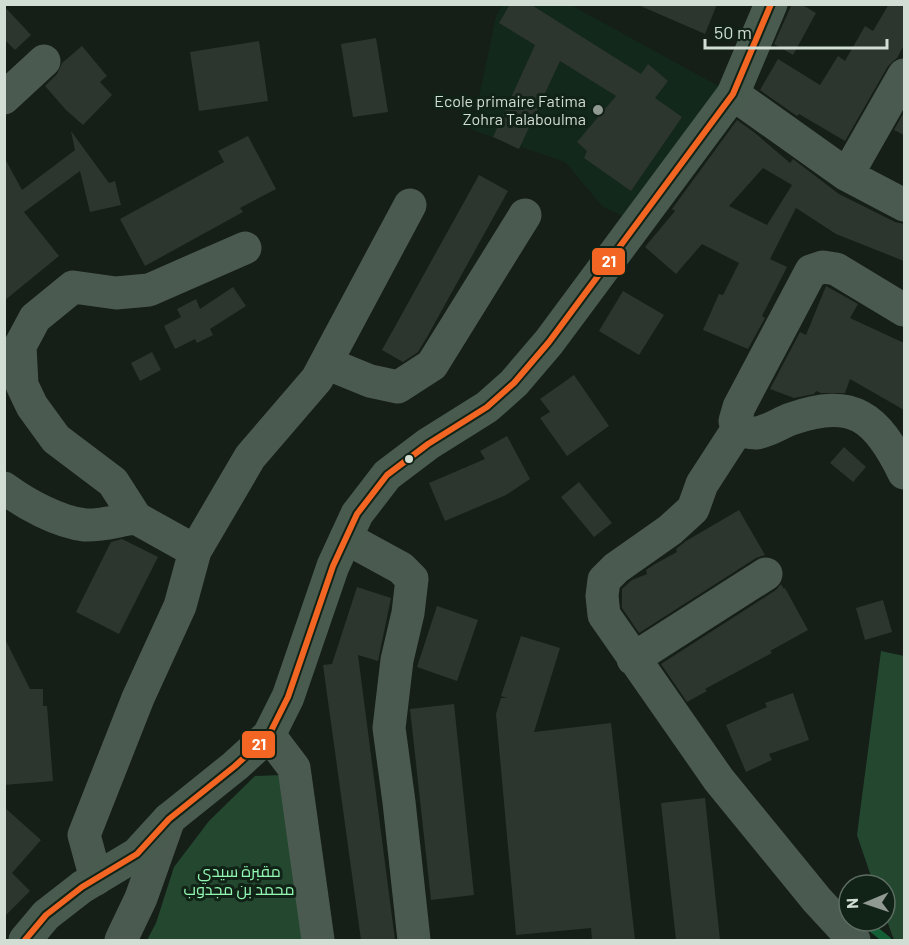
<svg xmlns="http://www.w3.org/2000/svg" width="909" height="945" viewBox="0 0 909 945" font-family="Barlow,Cairo,sans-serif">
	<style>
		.built { fill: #12281a }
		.green { fill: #24482f }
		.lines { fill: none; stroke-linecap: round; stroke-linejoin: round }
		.stream { stroke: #135e34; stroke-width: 8 }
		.building { fill: #2d352f; fill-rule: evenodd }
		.minor { stroke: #4b5a50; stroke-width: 33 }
		.major { stroke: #485b4e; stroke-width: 33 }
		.bus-1-casing { stroke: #112216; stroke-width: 10 }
		.bus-1 { stroke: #f26522; stroke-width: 6 }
		.poi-dot { fill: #909a92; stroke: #112216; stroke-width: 2 }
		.bus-dot { fill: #d2ddd4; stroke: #112216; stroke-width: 2 }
		.labels { text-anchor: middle; stroke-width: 6; stroke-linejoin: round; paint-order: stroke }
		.poi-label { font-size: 16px; fill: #d2ddd4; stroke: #112216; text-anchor: end }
		.park-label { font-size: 16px; fill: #93f8b3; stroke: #112216 }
		.line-badge { stroke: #112216; stroke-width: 2 }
		.badge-label { font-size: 16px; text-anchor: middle; font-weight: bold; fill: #fff }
	</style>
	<rect width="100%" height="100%" fill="#151e17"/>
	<path class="built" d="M 502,5 L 571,5 L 733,94 L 637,223 L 603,207 L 565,162 L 472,130 L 496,16 Z"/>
	<path class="green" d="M 881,651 L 904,656 L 904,940 L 894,940 L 885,915 L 885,885 L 874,885 L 857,835 Z
		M 283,775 L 312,940 L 147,940 L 156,923 L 174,867 L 209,821 L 255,776 Z"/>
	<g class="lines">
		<path class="stream" d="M 863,921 L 887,940"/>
	</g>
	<path class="building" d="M 510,4 L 530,4 L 641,74 L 648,64 L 668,81 L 655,98 L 682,117 L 631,191 L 584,158 L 587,151 L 577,142 L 616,96 L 560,61 L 519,149 L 493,137 L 535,45 L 499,23 Z
		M 636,4 L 717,4 L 705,34 Z
		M 792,4 L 801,4 L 816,13 L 793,55 L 774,44 Z
		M 889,4 L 904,4 L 904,45 L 897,58 L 888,66 L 845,141 L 799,114 L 797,116 L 760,90 L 778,59 L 820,85 L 838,56 L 845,61 L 865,26 L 873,31 Z
		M 4,6 L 31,35 L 15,50 L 4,39 Z
		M 376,38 L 388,112 L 353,117 L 341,44 Z
		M 259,41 L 268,101 L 199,111 L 190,52 Z
		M 82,46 L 107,76 L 100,82 L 112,95 L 83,125 L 66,110 L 45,86 L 57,74 L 62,63 Z
		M 904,112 L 904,135 L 894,130 Z
		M 737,120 L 755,133 L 790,163 L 793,159 L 839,194 L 895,222 L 904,224 L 904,261 L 836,234 L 796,208 L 770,259 L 787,267 L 762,316 L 765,318 L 748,349 L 703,330 L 719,294 L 723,295 L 739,263 L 702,244 L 676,274 L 645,247 L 675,211 L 672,209 ZM 763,168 L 792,185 L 767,225 L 729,206 Z
		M 71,131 L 109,183 L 115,181 L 121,205 L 90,212 L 80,171 L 24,212 L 59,256 L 4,301 L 4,157 L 22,190 L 75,150 Z
		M 248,136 L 276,189 L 240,208 L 243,212 L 145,266 L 120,219 L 224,162 L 218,151 Z
		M 479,175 L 508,191 L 427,337 L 418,352 L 403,362 L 382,350 Z
		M 826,286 L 858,304 L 850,318 L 904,343 L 904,410 L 850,379 L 845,393 L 821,393 L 816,391 L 814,394 L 794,398 L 770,389 L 800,332 L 806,335 Z
		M 233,287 L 246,306 L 210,329 L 213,335 L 197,343 L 195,339 L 175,349 L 164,326 L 181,317 L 177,309 L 196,299 L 200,309 Z
		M 623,291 L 664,315 L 639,355 L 599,331 Z
		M 152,352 L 161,370 L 140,381 L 131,363 Z
		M 574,375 L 609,426 L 567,456 L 540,418 L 550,412 L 540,399 Z
		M 507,436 L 530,479 L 506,495 L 445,521 L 429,483 L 485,459 L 480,451 Z
		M 844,447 L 866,467 L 853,482 L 830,463 Z
		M 579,482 L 612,523 L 594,537 L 561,497 Z
		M 739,510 L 765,555 L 756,558 L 639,633 L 622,608 L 622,589 L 632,580 L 647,574 L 646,570 L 655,564 L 677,552 L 676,549 L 686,541 Z
		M 122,539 L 158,557 L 119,634 L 76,612 L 111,542 Z
		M 781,584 L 784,589 L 785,588 L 808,630 L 770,651 L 772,653 L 705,689 L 707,691 L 687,702 L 661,664 L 776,590 Z
		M 357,587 L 391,598 L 378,661 L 358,655 L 395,940 L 361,940 L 323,665 L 332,664 Z
		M 883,600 L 892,632 L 865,640 L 856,608 Z
		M 437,606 L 478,620 L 457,681 L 417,667 Z
		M 521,636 L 560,648 L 534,732 L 611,723 L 635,940 L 592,940 L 591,928 L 516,935 L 496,714 L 501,698 L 507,698 L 501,696 Z
		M 4,637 L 30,689 L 43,689 L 43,706 L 47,706 L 53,781 L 4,785 Z
		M 793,693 L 809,740 L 769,754 L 772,760 L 746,772 L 726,725 L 767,707 L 765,703 Z
		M 454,704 L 474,895 L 431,900 L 410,709 Z
		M 705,798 L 720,940 L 676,940 L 661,803 Z
		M 4,807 L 41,840 L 12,873 L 30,891 L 4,917 Z"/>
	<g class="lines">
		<path class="minor" d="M 733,94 L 847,175 L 904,205
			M 4,98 L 44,61
			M 847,175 L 904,75
			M 904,310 L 836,269 L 823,267 L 811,271 L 739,407 L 735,421 L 737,430 C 743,431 750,433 756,433 C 767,432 780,423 791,419 C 853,397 877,417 904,473
			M 326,363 L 370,381 L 398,387 L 432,365 L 525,215
			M 737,430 L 702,484 L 693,509 L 670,530 L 616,568 L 604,580 L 602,596 L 604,615 L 719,780 L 817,900 L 854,940
			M 4,488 C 26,504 58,522 85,525 C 101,526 120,520 136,518
			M 346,538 L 401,568 L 412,579 L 408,613 L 397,660 L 389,728 L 399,802 L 414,940
			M 195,551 L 136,518 L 113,482 L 56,439 L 32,406 L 22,385 L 20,346 L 35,318 L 73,287 L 116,293 L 149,290 L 245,248
			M 633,659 L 766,574
			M 269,735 L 294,768 L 318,940
			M 96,879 L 84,835 L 138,698 L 180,606 L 195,551 L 250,457 L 317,379 L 410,205
			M 121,940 L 141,898 L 169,819"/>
		<path class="major" d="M 25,940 L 46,915 L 82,887 L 137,854 L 169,819 L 235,766 L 269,735 L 288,697 L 333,566 L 357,514 L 387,475 L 428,444 L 487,407 L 514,383 L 549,342 L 733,94 L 771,4"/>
		<g class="bus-1-casing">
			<path id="bus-1" d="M 25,940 L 46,915 L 82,887 L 137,854 L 169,819 L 235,766 L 269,735 L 288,697 L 333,566 L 357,514 L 387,475 L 428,444 L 487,407 L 514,383 L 549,342 L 733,94 L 771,4"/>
		</g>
		<use href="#bus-1" class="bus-1"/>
	</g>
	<circle class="poi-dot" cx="598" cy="110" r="6"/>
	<circle class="bus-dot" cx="409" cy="459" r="5"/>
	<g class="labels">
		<g class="poi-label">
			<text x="586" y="107">Ecole primaire Fatima<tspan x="586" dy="18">Zohra Talaboulma</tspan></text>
		</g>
		<g class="park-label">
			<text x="239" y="877">مقبرة سيدي<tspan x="239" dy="18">محمد بن مجدوب</tspan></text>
		</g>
	</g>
	<g class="line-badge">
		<rect x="591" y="247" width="35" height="29" rx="6" fill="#f26522"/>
		<rect x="241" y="730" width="35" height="29" rx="6" fill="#f26522"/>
	</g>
	<g class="badge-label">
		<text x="609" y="267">21</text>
		<text x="259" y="750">21</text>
	</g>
	<rect width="909" height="945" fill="none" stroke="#d2ddd4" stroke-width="12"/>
	<g transform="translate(867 903) rotate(268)"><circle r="28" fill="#112216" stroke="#5e6d62" stroke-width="1.5"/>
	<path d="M0-4.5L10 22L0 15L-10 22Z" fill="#909a92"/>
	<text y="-9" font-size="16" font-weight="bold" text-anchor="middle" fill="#d2ddd4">N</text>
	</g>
	<path d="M705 39v9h182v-9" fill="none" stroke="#d2ddd4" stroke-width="3"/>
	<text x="714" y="39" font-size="18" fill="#d2ddd4" stroke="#112216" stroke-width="4.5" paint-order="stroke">50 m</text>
</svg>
